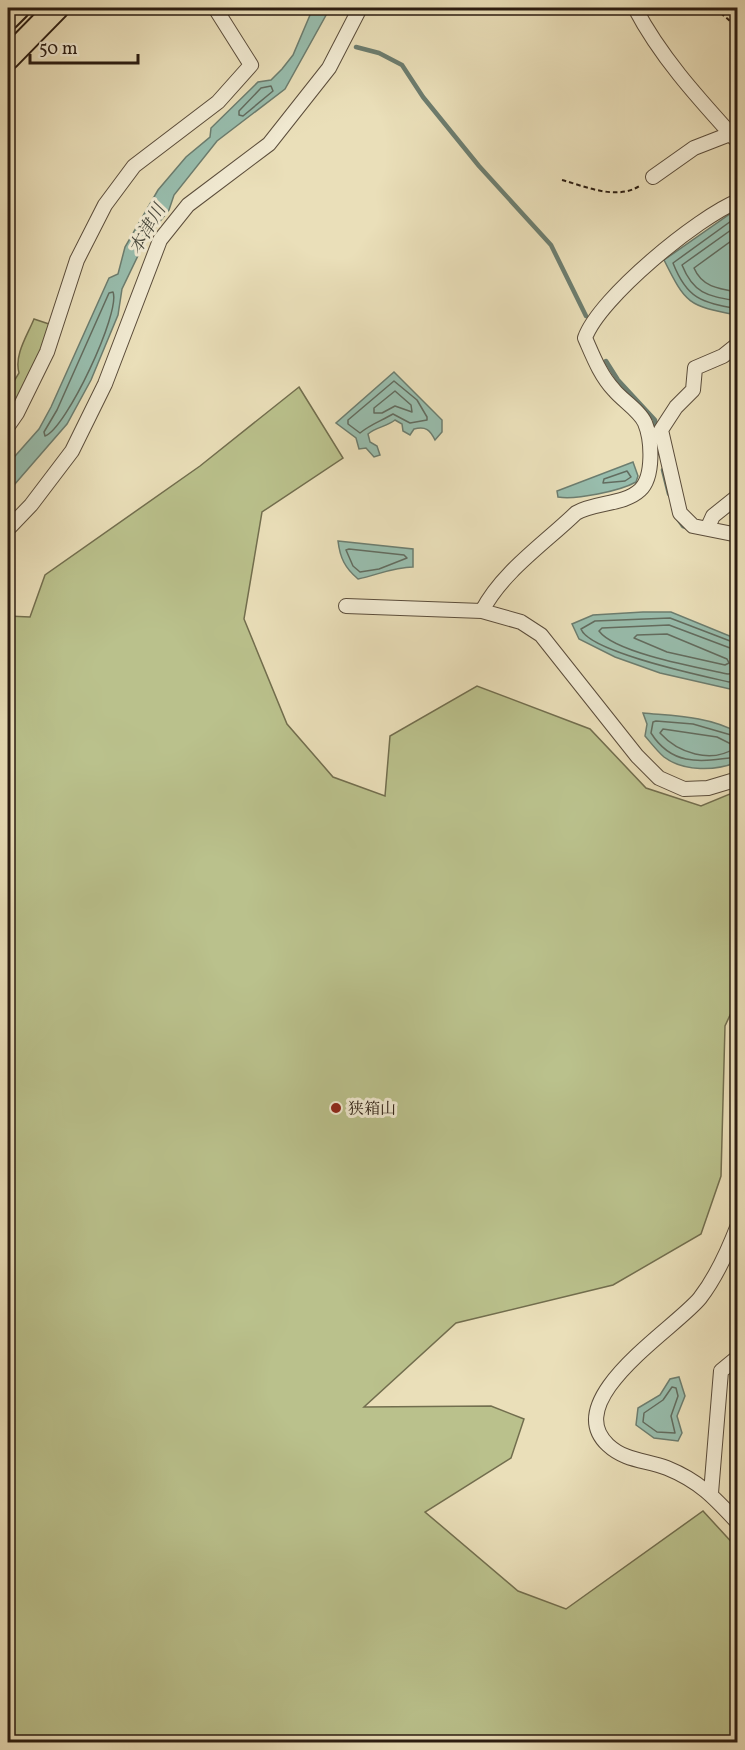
<svg xmlns="http://www.w3.org/2000/svg" width="745" height="1750" viewBox="0 0 745 1750" font-family="Vollkorn,'Noto Serif JP',serif">
	<style>
		.green { fill: #bac18c; stroke: #726e4e; stroke-width: 1.5 }
		.water { fill: #98bdad; stroke: #6c7d6f; stroke-width: 1.5 }
		.lines { fill: none; stroke-linecap: round; stroke-linejoin: round }
		.shore { stroke: #626c5f; stroke-width: 1.5 }
		.stream { stroke: #6c7d6f; stroke-width: 4.5 }
		.minor-casing { stroke: #5b4d3b; stroke-width: 16 }
		.trunk-casing { stroke: #2b1c11; stroke-width: 26 }
		.path { stroke: #2b1c11; stroke-width: 2; stroke-dasharray: 4.5 3; stroke-linecap: butt }
		.minor { stroke: #f1ead2; stroke-width: 14 }
		.trunk { stroke: #eadfb9; stroke-width: 22 }
		.poi-dot { fill: #8f2418; stroke: #f1ead2; stroke-width: 2 }
		.labels { text-anchor: middle; stroke-width: 6; stroke-linejoin: round; paint-order: stroke }
		.poi-label { font-size: 16px; fill: #2b1c11; stroke: #f1ead2; text-anchor: start }
		.water-label { font-size: 18px; font-style: italic; fill: #4c4c40; stroke: #f1ead2 }
	</style>
	<rect width="100%" height="100%" fill="#eadfb9"/>
	<filter id="stains"><feTurbulence type="fractalNoise" baseFrequency=".00333" numOctaves="4"/><feColorMatrix values="0 0 0 0 .2 0 0 0 0 .09 0 0 0 0 .02 0 0 0 .5 -.17"/></filter>
	<radialGradient id="worn" r=".72"><stop offset=".6" stop-color="#630" stop-opacity="0"/><stop offset="1" stop-color="#630" stop-opacity=".3"/></radialGradient>
	<path class="green" d="M 34,319 L 52,325 L 40,359 L 8,422 L 8,391 L 19,373 C 14,355 27,336 34,319 Z
		M 299,387 L 343,458 L 262,512 L 244,619 L 287,724 L 333,777 L 385,796 L 390,736 L 477,686 L 590,729 L 646,788 L 701,806 L 737,791 L 737,1000 L 725,1026 L 721,1176 L 701,1234 L 613,1285 L 456,1323 L 364,1407 L 491,1406 L 524,1419 L 511,1458 L 425,1512 L 518,1591 L 566,1609 L 703,1511 L 737,1548 L 737,1742 L 8,1742 L 8,616 L 30,617 L 45,575 L 200,466 Z"/>
	<path class="water" d="M 313,8 L 330,8 L 285,89 L 217,141 L 174,195 L 169,210 L 146,239 L 122,289 L 118,315 L 91,380 L 67,424 L 8,492 L 8,464 L 39,429 L 51,407 L 109,278 L 118,274 L 125,247 L 158,190 L 186,157 L 210,137 L 211,128 L 258,82 L 271,80 L 282,69 L 293,55 Z
		M 737,209 L 737,315 C 688,306 686,304 664,260 Z
		M 394,372 L 442,420 L 442,432 L 435,440 C 430,430 426,426 414,429 L 410,435 L 403,431 L 402,424 L 395,420 C 386,427 376,427 368,434 L 370,442 L 377,446 L 380,455 L 374,457 L 366,448 L 359,449 L 356,438 L 336,423 Z
		M 633,462 L 638,476 L 636,482 C 620,491 576,500 558,497 L 557,491 Z
		M 338,541 L 413,549 L 413,567 C 394,567 377,575 358,579 C 345,568 340,558 338,541 Z
		M 643,612 L 671,612 L 737,639 L 737,686 L 730,689 L 660,673 L 615,657 L 579,639 L 572,624 L 593,615 Z
		M 643,713 C 675,716 708,716 737,732 L 737,762 C 716,771 684,772 664,757 C 657,751 651,743 645,736 L 647,724 Z
		M 679,1377 L 685,1396 L 677,1416 L 682,1433 L 678,1441 L 654,1438 L 636,1425 L 638,1408 L 660,1395 L 670,1379 Z"/>
	<g class="lines">
		<path class="shore" d="M 271,86 L 273,91 L 243,116 L 239,115 L 239,111 L 261,88 Z
			M 738,216 L 673,263 C 687,299 701,302 738,309
			M 738,225 L 682,265 C 694,295 709,296 738,301
			M 738,236 L 694,268 C 702,287 719,289 738,292
			M 113,292 C 121,312 66,429 45,436 L 44,432 L 57,410 L 109,293 Z
			M 394,381 L 417,400 L 427,417 L 427,420 L 410,423 L 393,414 C 381,421 371,424 360,433 L 348,424 L 348,420 Z
			M 395,391 L 411,405 L 412,412 L 395,406 L 382,413 L 374,413 L 374,408 Z
			M 627,471 L 631,477 L 625,481 L 603,483 L 604,479 Z
			M 349,549 L 404,555 L 407,558 L 379,569 L 360,572 L 353,566 L 346,550 Z
			M 667,634 L 727,659 L 729,663 L 725,665 L 667,652 L 634,638 L 637,635 Z
			M 738,644 L 670,618 L 595,621 L 581,629 C 589,652 703,676 729,682 L 738,681
			M 738,651 L 669,625 L 602,628 L 599,631 C 615,653 700,668 728,674 L 738,673
			M 663,729 L 717,737 L 733,745 L 735,748 C 711,764 678,753 660,733 Z
			M 738,737 L 693,724 L 656,721 L 653,722 L 651,733 C 673,768 703,761 738,757
			M 672,1387 L 676,1388 L 678,1396 L 671,1416 L 675,1433 L 657,1432 L 643,1422 L 644,1413 L 663,1400 Z"/>
		<path class="stream" d="M 356,47 L 379,53 L 402,65 L 423,97 L 479,166 L 551,245 L 586,316
			M 606,361 L 618,380 L 655,420 L 656,440
			M 663,470 L 669,494
			M 676,516 L 683,526 L 689,528"/>
		<g class="minor-casing">
			<path id="minor" d="M 635,8 C 661,58 700,100 738,142
				M 653,177 L 694,148 L 730,134
				M 738,344 L 723,356 L 695,368 L 693,390 L 676,407 L 661,430 L 680,513 L 693,526 L 738,535
				M 8,426 L 17,413 L 47,352 L 77,260 L 105,205 L 134,166 L 218,102 L 251,65 L 215,8
				M 708,527 L 713,516 L 738,496
				M 8,529 L 31,505 L 72,451 L 105,384 L 160,240 L 188,205 L 269,144 L 329,68 L 360,8
				M 346,606 L 482,611 L 521,622 L 541,635 L 637,756 L 659,778 L 684,789 L 708,788 L 738,779
				M 482,611 C 502,572 545,543 576,513 C 595,502 624,505 640,490 C 654,477 652,440 645,423 C 640,411 622,400 614,390 C 600,375 593,356 585,338 C 599,298 698,217 738,201
				M 738,1225 C 728,1251 717,1276 700,1298 C 676,1328 559,1399 608,1445 C 625,1461 646,1460 667,1468 C 699,1481 714,1497 738,1523
				M 711,1493 L 721,1371 L 738,1357"/>
		</g>
		<g class="trunk-casing">
			<path id="trunk" d="M 8,18 L 18,8
				M 8,58 L 57,8"/>
		</g>
		<path class="path" d="M 715,8 L 738,28
			M 562,180 C 587,187 618,201 641,185"/>
		<use href="#minor" class="minor"/>
		<use href="#trunk" class="trunk"/>
	</g>
	<circle class="poi-dot" cx="336" cy="1108" r="6"/>
	<g class="labels">
		<g class="poi-label">
			<text x="348" y="1114">狭箱山</text>
		</g>
		<g class="water-label">
			<text transform="translate(147 229) rotate(-60)" y="6">本津川</text>
		</g>
	</g>
	<rect width="745" height="1750" fill="none" stroke="#eadfb9" stroke-width="30"/>
	<rect x="9" y="9" width="727" height="1732" fill="none" stroke="#2b1c11" stroke-width="3"/>
	<rect x="15" y="15" width="715" height="1720" fill="none" stroke="#2b1c11" stroke-width="1.5"/>
	<path d="M30 54v9h108v-9" fill="none" stroke="#2b1c11" stroke-width="3"/>
	<text x="39" y="54" font-size="18" fill="#2b1c11" stroke="#f1ead2" stroke-width="4.5" paint-order="stroke">50 m</text>
	<rect width="100%" height="100%" filter="url(#stains)"/>
	<rect width="100%" height="100%" fill="url(#worn)"/>
</svg>
